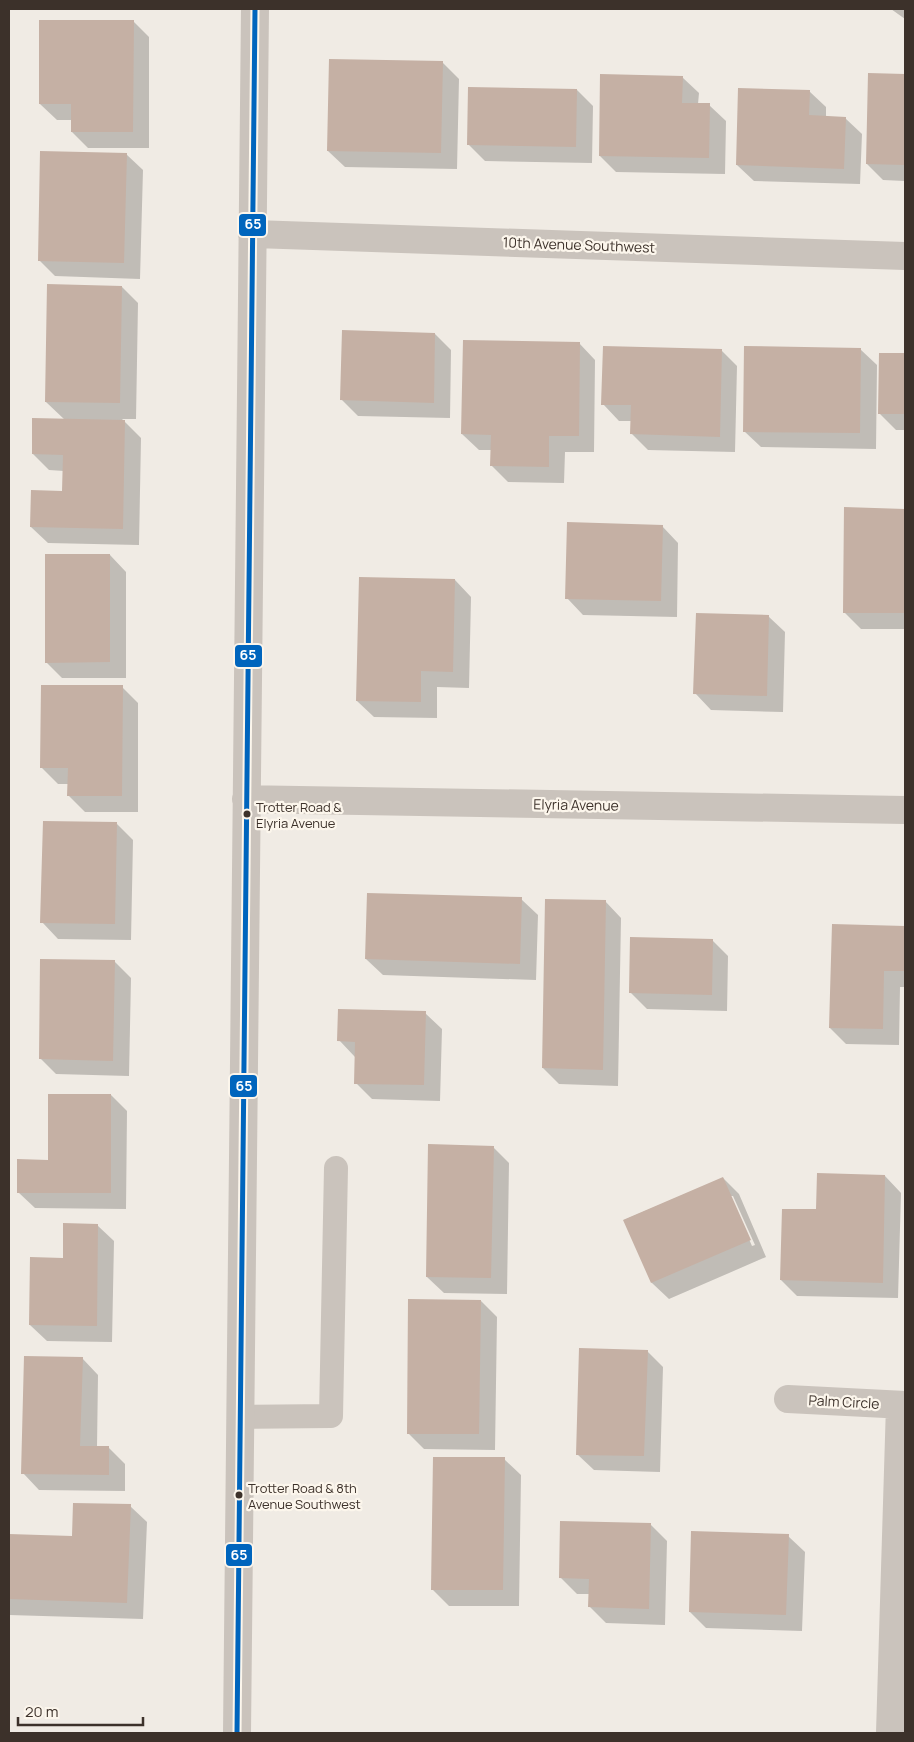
<svg xmlns="http://www.w3.org/2000/svg" width="914" height="1742" viewBox="0 0 914 1742" font-family="Manrope,sans-serif">
	<style>
		.shadow { fill: #0003; fill-rule: evenodd }
		.building { fill: #c5b0a4 }
		.lines { fill: none; stroke-linecap: round; stroke-linejoin: round }
		.service { stroke: #cac3bc; stroke-width: 24 }
		.minor { stroke: #cac3bc; stroke-width: 28 }
		.bus-1-casing { stroke: #fcf6ec; stroke-width: 9 }
		.bus-1 { stroke: #0065bd; stroke-width: 5 }
		.bus-dot { fill: #3c312a; stroke: #fcf6ec; stroke-width: 2 }
		.labels { text-anchor: middle; stroke-width: 4.5; stroke-linejoin: round; paint-order: stroke }
		.bus-label { font-size: 13px; fill: #3c312a; stroke: #fcf6ec; text-anchor: start }
		.street-label { font-size: 14px; fill: #3c312a; stroke: #fcf6ec }
		.line-badge { stroke: #fcf6ec; stroke-width: 2 }
		.badge-label { font-size: 14px; text-anchor: middle; font-weight: bold; fill: #fff }
	</style>
	<rect width="100%" height="100%" fill="#f0ebe4"/>
	<path class="shadow" d="M 891,9 L 905,9 L 905,19 Z
		M 133,21 L 149,37 L 149,148 L 88,148 L 72,132 L 72,120 L 57,120 L 40,104 Z
		M 442,62 L 459,79 L 457,169 L 345,167 L 328,151 Z
		M 869,74 L 905,75 L 905,181 L 883,180 L 867,164 Z
		M 682,77 L 699,93 L 698,104 L 709,105 L 726,121 L 725,174 L 616,172 L 600,156 Z
		M 577,90 L 593,106 L 592,163 L 485,161 L 469,145 Z
		M 809,91 L 826,107 L 826,117 L 845,118 L 862,134 L 860,184 L 754,181 L 737,165 Z
		M 126,154 L 143,170 L 140,279 L 55,276 L 39,260 Z
		M 122,287 L 138,303 L 136,419 L 122,419 L 141,438 L 139,545 L 48,543 L 31,527 L 63,492 L 64,471 L 49,470 L 33,454 L 65,420 L 46,402 Z
		M 435,334 L 451,350 L 450,418 L 358,416 L 342,400 Z
		M 579,343 L 595,360 L 594,452 L 565,452 L 564,483 L 508,482 L 491,465 L 492,450 L 479,450 L 462,434 Z
		M 860,349 L 877,365 L 876,449 L 761,447 L 744,431 Z
		M 721,350 L 737,366 L 735,452 L 648,450 L 632,434 L 632,421 L 619,421 L 603,404 Z
		M 880,354 L 905,355 L 905,430 L 896,430 L 879,413 Z
		M 846,509 L 905,510 L 905,629 L 861,629 L 844,612 Z
		M 662,526 L 678,543 L 677,617 L 583,615 L 567,598 Z
		M 110,555 L 126,572 L 126,678 L 62,678 L 46,662 Z
		M 455,580 L 471,597 L 469,688 L 437,687 L 437,718 L 374,717 L 357,701 Z
		M 768,616 L 785,632 L 783,712 L 711,710 L 695,693 Z
		M 122,687 L 138,703 L 138,812 L 85,812 L 68,795 L 69,784 L 58,784 L 41,767 Z
		M 117,824 L 133,840 L 131,940 L 58,939 L 42,922 Z
		M 521,899 L 538,915 L 536,980 L 383,975 L 366,959 Z
		M 605,901 L 621,918 L 618,1086 L 559,1084 L 543,1068 Z
		M 833,926 L 905,927 L 905,987 L 900,987 L 899,1045 L 846,1044 L 830,1028 Z
		M 712,940 L 728,956 L 727,1011 L 647,1009 L 630,992 Z
		M 114,961 L 131,978 L 129,1076 L 56,1074 L 40,1058 Z
		M 425,1013 L 442,1029 L 440,1101 L 372,1099 L 356,1083 L 355,1057 L 339,1040 Z
		M 111,1095 L 127,1111 L 126,1209 L 35,1208 L 18,1192 L 50,1161 Z
		M 493,1147 L 509,1163 L 507,1294 L 444,1293 L 427,1277 Z
		M 885,1176 L 901,1193 L 898,1298 L 797,1296 L 781,1280 Z
		M 723,1178 L 739,1194 L 766,1257 L 669,1299 L 652,1283 L 624,1220 ZM 730,1196 L 733,1196 L 755,1245 L 752,1246 Z
		M 97,1225 L 114,1241 L 112,1342 L 47,1341 L 30,1325 L 65,1259 Z
		M 481,1301 L 497,1317 L 495,1450 L 424,1449 L 408,1433 Z
		M 647,1351 L 663,1367 L 660,1472 L 594,1470 L 577,1454 Z
		M 82,1358 L 98,1375 L 97,1447 L 109,1448 L 125,1464 L 125,1491 L 39,1490 L 23,1473 Z
		M 504,1459 L 521,1475 L 519,1606 L 449,1606 L 432,1589 Z
		M 130,1506 L 147,1522 L 143,1619 L 9,1615 L 9,1535 L 73,1537 Z
		M 650,1524 L 667,1541 L 665,1625 L 606,1623 L 590,1607 L 590,1594 L 577,1594 L 561,1578 Z
		M 788,1536 L 805,1552 L 802,1631 L 706,1628 L 690,1612 Z"/>
	<path class="building" d="M 39,20 L 134,20 L 133,132 L 71,132 L 71,104 L 39,104 Z
		M 329,59 L 443,61 L 441,153 L 327,151 Z
		M 868,73 L 905,74 L 905,165 L 866,164 Z
		M 600,74 L 683,76 L 682,103 L 710,103 L 709,158 L 599,156 Z
		M 468,87 L 577,89 L 576,147 L 467,145 Z
		M 738,88 L 810,90 L 809,115 L 846,117 L 844,169 L 736,165 Z
		M 40,151 L 127,153 L 124,263 L 38,261 Z
		M 47,284 L 122,286 L 120,403 L 45,402 Z
		M 342,330 L 435,333 L 434,403 L 340,400 Z
		M 463,340 L 580,342 L 579,436 L 549,436 L 549,467 L 490,466 L 491,435 L 461,434 Z
		M 603,346 L 722,349 L 720,437 L 630,434 L 631,405 L 601,405 Z
		M 744,346 L 861,348 L 860,433 L 743,432 Z
		M 879,353 L 905,353 L 905,414 L 878,414 Z
		M 32,418 L 125,420 L 123,529 L 30,527 L 31,490 L 62,491 L 63,455 L 32,454 Z
		M 844,507 L 905,509 L 905,613 L 843,613 Z
		M 567,522 L 663,525 L 661,601 L 565,599 Z
		M 45,554 L 110,554 L 110,662 L 45,663 Z
		M 359,577 L 455,579 L 453,672 L 421,671 L 421,702 L 356,701 Z
		M 696,613 L 769,615 L 767,696 L 693,694 Z
		M 41,685 L 123,685 L 122,796 L 67,796 L 68,768 L 40,768 Z
		M 43,821 L 117,822 L 115,924 L 40,923 Z
		M 367,893 L 522,897 L 520,964 L 365,959 Z
		M 545,899 L 606,900 L 603,1070 L 542,1068 Z
		M 832,924 L 905,926 L 905,971 L 884,971 L 883,1029 L 829,1028 Z
		M 630,937 L 713,939 L 712,995 L 629,993 Z
		M 40,959 L 115,960 L 113,1061 L 39,1059 Z
		M 338,1009 L 426,1011 L 424,1085 L 354,1084 L 355,1042 L 337,1041 Z
		M 48,1094 L 111,1094 L 111,1193 L 17,1193 L 17,1159 L 48,1160 Z
		M 428,1144 L 494,1146 L 491,1278 L 426,1277 Z
		M 817,1173 L 885,1175 L 883,1283 L 780,1280 L 782,1209 L 816,1209 Z
		M 723,1177 L 751,1240 L 651,1283 L 623,1220 Z
		M 63,1223 L 98,1224 L 97,1326 L 29,1325 L 30,1257 L 63,1258 Z
		M 408,1299 L 481,1300 L 479,1434 L 407,1434 Z
		M 579,1348 L 648,1350 L 644,1456 L 576,1455 Z
		M 24,1356 L 83,1357 L 80,1446 L 109,1446 L 109,1475 L 21,1474 Z
		M 433,1457 L 505,1457 L 503,1590 L 431,1590 Z
		M 73,1503 L 131,1504 L 127,1603 L 9,1599 L 9,1534 L 72,1536 Z
		M 560,1521 L 651,1523 L 649,1609 L 588,1607 L 589,1579 L 559,1578 Z
		M 691,1531 L 789,1534 L 786,1615 L 689,1612 Z"/>
	<g class="lines">
		<path class="service" d="M 240,1417 L 331,1416 L 336,1168"/>
		<path class="minor" d="M 252,234 L 905,256
			M 246,799 L 905,810
			M 788,1399 L 905,1405
			M 237,1733 L 255,9
			M 890,1733 L 900,1405"/>
		<g class="bus-1-casing">
			<path id="bus-1" d="M 237,1733 L 255,9"/>
		</g>
		<use href="#bus-1" class="bus-1"/>
	</g>
	<g class="bus-dot">
		<circle cx="247" cy="814" r="4.5"/>
		<circle cx="239" cy="1495" r="4.5"/>
	</g>
	<g class="labels">
		<g class="bus-label">
			<text x="256" y="812">Trotter Road &amp;<tspan x="256" dy="16">Elyria Avenue</tspan></text>
			<text x="248" y="1493">Trotter Road &amp; 8th<tspan x="248" dy="16">Avenue Southwest</tspan></text>
		</g>
		<g class="street-label">
			<text transform="translate(579 245) rotate(2)" y="5">10th Avenue Southwest</text>
			<text transform="translate(576 805) rotate(1)" y="5">Elyria Avenue</text>
			<text transform="translate(844 1402) rotate(3)" y="5">Palm Circle</text>
		</g>
	</g>
	<g class="line-badge">
		<rect x="238" y="213" width="29" height="24" rx="5" fill="#0065bd"/>
		<rect x="234" y="644" width="29" height="24" rx="5" fill="#0065bd"/>
		<rect x="229" y="1074" width="29" height="24" rx="5" fill="#0065bd"/>
		<rect x="225" y="1543" width="28" height="24" rx="5" fill="#0065bd"/>
	</g>
	<g class="badge-label">
		<text x="253" y="229">65</text>
		<text x="248" y="660">65</text>
		<text x="244" y="1091">65</text>
		<text x="239" y="1560">65</text>
	</g>
	<rect width="914" height="1742" fill="none" stroke="#3c312a" stroke-width="20"/>
	<path d="M18 1717v8h125v-8" fill="none" stroke="#3c312a" stroke-width="2.5"/>
	<text x="25" y="1717" font-size="15" fill="#3c312a" stroke="#fcf6ec" stroke-width="4" paint-order="stroke">20 m</text>
</svg>
